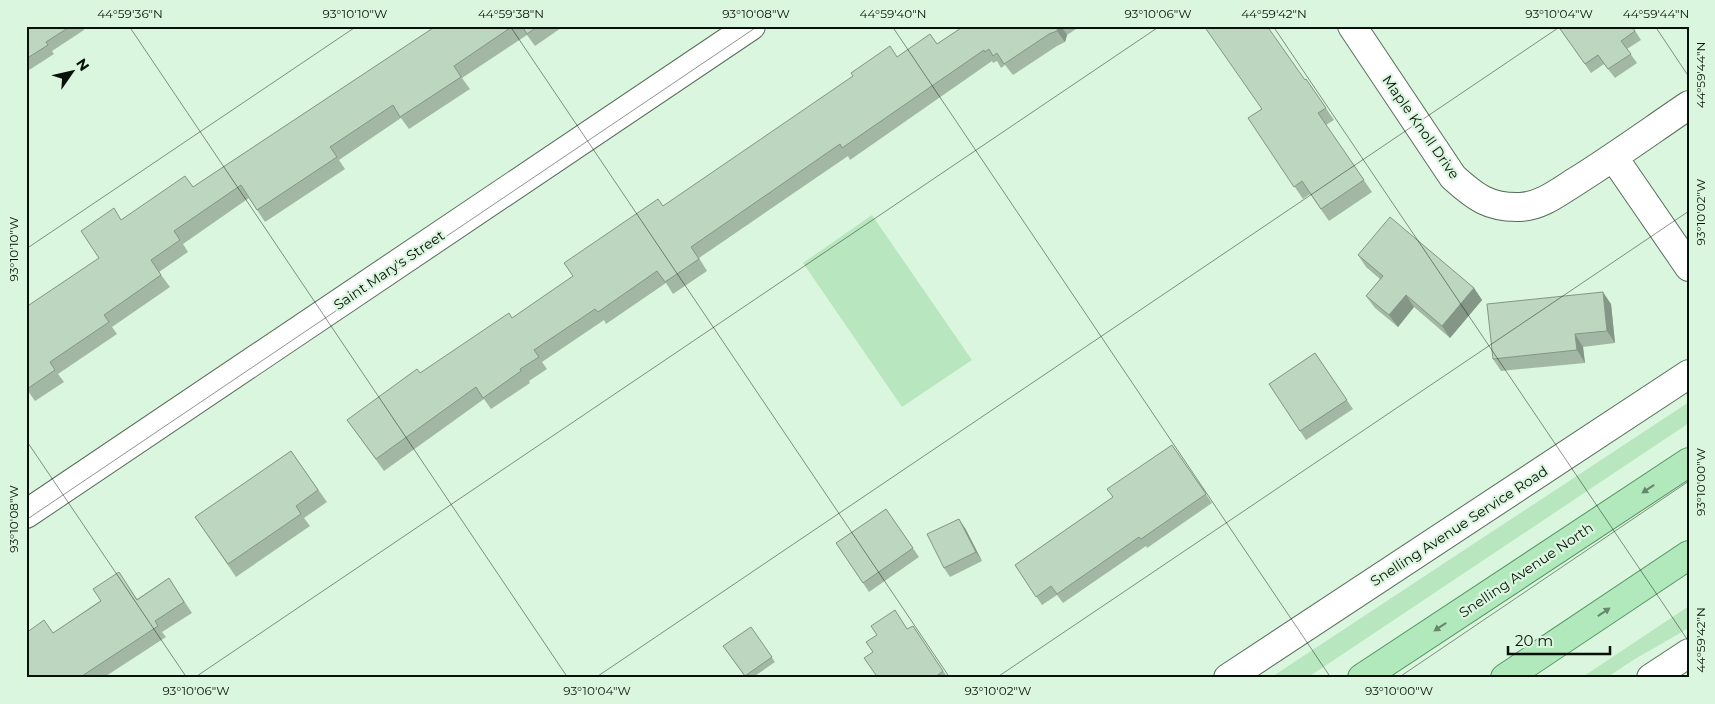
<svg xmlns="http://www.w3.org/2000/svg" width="1715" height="704" viewBox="0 0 1715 704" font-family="Montserrat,sans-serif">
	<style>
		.green { fill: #b8e7bf }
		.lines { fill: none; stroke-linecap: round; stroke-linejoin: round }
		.minor-casing { stroke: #576e5a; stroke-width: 30 }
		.major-casing { stroke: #549460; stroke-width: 30 }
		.minor { stroke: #fff; stroke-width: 28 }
		.major { stroke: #b1e9bc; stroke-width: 28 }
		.wall { fill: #a2b8a5 }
		.shaded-wall { fill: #849686 }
		.building { fill: #bcd6c0; stroke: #849686 }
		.oneway { fill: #65886c }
		.ticks { fill: none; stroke: #09120a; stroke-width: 1; stroke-opacity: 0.45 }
		.labels { text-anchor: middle; stroke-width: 4.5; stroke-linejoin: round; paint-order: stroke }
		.street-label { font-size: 14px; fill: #09120a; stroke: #dbf6de }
		.neatline { fill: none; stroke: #09120a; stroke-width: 2 }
		.ticks-label { font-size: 12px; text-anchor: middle; fill: #09120a }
	</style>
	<rect width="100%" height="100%" fill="#dbf6de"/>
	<path class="green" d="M 872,215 L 972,360 L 902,407 L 803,263 Z
		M 1689,402 L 1689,423 L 1307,678 L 1270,678 Z
		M 1689,606 L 1689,628 L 1635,659 L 1606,678 L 1581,678 Z"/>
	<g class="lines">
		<g class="minor-casing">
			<path id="minor" d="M 1352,26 L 1453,177 C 1475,197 1489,208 1520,207 C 1542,206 1560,191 1578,180 C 1616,156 1652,130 1689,105
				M 1614,158 L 1689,267
				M 26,514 L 751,26
				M 1228,678 L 1689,374
				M 1651,678 L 1689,653"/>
		</g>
		<g class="major-casing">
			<path id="major" d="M 1362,678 L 1689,462
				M 1505,678 L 1689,555"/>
		</g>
		<use href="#minor" class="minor"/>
		<use href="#major" class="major"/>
	</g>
	<path class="wall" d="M 26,26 L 82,26 L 84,30 L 52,51 L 54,54 L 26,72 Z
		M 436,26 L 564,26 L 535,46 L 527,35 L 462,78 L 470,89 L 409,129 L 401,118 L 339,160 L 345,169 L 265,222 L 249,198 L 183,244 L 188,252 L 159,272 L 170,287 L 112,327 L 117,334 L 58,374 L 64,382 L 35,401 L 26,388 L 30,305 L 99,258 L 122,219 L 193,187 Z
		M 964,26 L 1074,26 L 1076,29 L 1067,35 L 1065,42 L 1057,46 L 1013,75 L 1005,65 L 1001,68 L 997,61 L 993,63 L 992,61 L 850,160 L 848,156 L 699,258 L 707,271 L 673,294 L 666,283 L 606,324 L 604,320 L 542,362 L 547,369 L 529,381 L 530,383 L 491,409 L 484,399 L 384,471 L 347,420 L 420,373 L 513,318 L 898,57 L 937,44 Z
		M 1558,26 L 1632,26 L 1641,40 L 1627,49 L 1637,63 L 1615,78 L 1604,64 L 1591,73 Z
		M 1306,79 L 1334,120 L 1326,125 L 1372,192 L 1329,221 L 1310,194 L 1303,199 L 1248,118 Z
		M 1358,255 L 1474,288 L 1482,300 L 1450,338 L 1414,307 L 1398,327 L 1375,308 L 1366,296 L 1380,279 L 1366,267 Z
		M 1611,304 L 1615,343 L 1583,347 L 1585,363 L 1501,371 L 1493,359 Z
		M 1315,353 L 1353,409 L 1306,440 L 1269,384 Z
		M 1172,445 L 1212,503 L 1147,548 L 1146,546 L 1063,603 L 1057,595 L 1042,605 L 1015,565 L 1113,497 Z
		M 291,451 L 327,502 L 304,518 L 310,526 L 236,577 L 195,517 Z
		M 886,509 L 919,557 L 869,592 L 836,543 Z
		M 965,528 L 982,561 L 950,577 L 944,568 Z
		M 169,578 L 192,613 L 162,632 L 166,637 L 103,678 L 26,678 L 53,633 L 126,583 L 137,599 Z
		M 913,626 L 948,678 L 878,678 L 873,652 Z
		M 751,627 L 775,662 L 752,678 L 746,678 L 723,646 Z"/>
	<path class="shaded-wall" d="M 1058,26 L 1061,26 L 1067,35 L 1065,42 L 1057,31 Z
		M 1474,288 L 1482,300 L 1450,338 L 1442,326 Z
		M 1603,292 L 1611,304 L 1615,343 L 1607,331 Z
		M 1406,295 L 1414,307 L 1398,327 L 1389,315 Z
		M 1575,334 L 1583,347 L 1585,363 L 1577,350 Z
		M 959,519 L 965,528 L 982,561 L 976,552 Z"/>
	<path class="building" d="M 26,26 L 71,26 L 46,42 L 48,45 L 26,59 Z
		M 436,26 L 513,26 L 454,66 L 461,77 L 400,117 L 393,105 L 330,147 L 337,157 L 257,210 L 241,185 L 174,231 L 180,240 L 151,260 L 161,275 L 104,315 L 109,322 L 50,362 L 55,370 L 27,389 L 26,388 L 26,300 L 29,305 L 99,258 L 81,231 L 114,208 L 121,220 L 185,176 L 193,187 Z
		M 522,26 L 538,26 L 527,34 Z
		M 964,26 L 1058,26 L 1057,31 L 1049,34 L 1004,64 L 997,53 L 993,56 L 989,49 L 985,52 L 984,50 L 842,148 L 840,144 L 691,247 L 699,259 L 665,282 L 657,271 L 598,312 L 595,309 L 534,350 L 539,357 L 520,369 L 521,371 L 483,398 L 476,387 L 376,459 L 347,420 L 417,369 L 420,373 L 509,313 L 512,318 L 573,276 L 564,263 L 658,199 L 663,206 L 853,76 L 851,73 L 890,46 L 897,57 L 930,34 L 937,44 Z
		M 1204,26 L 1267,26 L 1305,80 L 1306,79 L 1326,108 L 1318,113 L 1364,180 L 1321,209 L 1302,181 L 1294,187 L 1248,118 L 1262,109 Z
		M 1558,26 L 1631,26 L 1635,31 L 1621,41 L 1631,54 L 1608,69 L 1598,55 L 1585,64 Z
		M 1390,217 L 1474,288 L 1442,326 L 1406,295 L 1389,315 L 1366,296 L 1383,276 L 1358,255 Z
		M 1603,292 L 1607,331 L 1575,334 L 1577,350 L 1493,359 L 1487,304 Z
		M 1315,353 L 1347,400 L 1300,431 L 1269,384 Z
		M 1172,445 L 1206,494 L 1141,539 L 1139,537 L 1057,594 L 1051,586 L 1036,597 L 1015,565 L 1113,497 L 1107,489 Z
		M 291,451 L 318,490 L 296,506 L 301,514 L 228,564 L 195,517 Z
		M 886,509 L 913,548 L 863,583 L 836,543 Z
		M 959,519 L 976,552 L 944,568 L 927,534 Z
		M 119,572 L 137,600 L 169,578 L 184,602 L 155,621 L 158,626 L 82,676 L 83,678 L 26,678 L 26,633 L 44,620 L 53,633 L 101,601 L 93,589 Z
		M 895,610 L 907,629 L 913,626 L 943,671 L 934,678 L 878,678 L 864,658 L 873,652 L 866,642 L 877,635 L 871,626 Z
		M 751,627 L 772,657 L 745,676 L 723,646 Z"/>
	<defs><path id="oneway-solid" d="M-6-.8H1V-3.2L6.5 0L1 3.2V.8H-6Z" transform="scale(1.25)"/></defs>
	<g class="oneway">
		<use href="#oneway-solid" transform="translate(1648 489) rotate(146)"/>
		<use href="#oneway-solid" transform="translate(1604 612) rotate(-34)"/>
		<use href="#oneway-solid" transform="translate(1440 627) rotate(146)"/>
	</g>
	<path class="ticks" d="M 129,26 L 568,678M 510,26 L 950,678M 892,26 L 1331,678M 1273,26 L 1689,642M 1655,26 L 1689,77M 26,249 L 357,26M 26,440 L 187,678M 26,520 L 758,26M 194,678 L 1160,26M 595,678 L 1561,26M 996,678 L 1689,211M 1398,678 L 1689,481"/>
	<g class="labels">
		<g class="street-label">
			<text transform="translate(1421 127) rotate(55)" y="5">Maple Knoll Drive</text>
			<text transform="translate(389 270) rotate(-34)" y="5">Saint Mary's Street</text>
			<text transform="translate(1459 526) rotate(-33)" y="5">Snelling Avenue Service Road</text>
			<text transform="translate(1526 570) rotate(-34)" y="5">Snelling Avenue North</text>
		</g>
	</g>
	<rect width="1715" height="704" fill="none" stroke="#dbf6de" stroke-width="55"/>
	<g transform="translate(72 72) rotate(56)" stroke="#dbf6de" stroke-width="4" paint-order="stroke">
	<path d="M0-4L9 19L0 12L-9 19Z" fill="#09120a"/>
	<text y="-8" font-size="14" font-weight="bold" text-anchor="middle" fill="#09120a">N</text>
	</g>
	<path d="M1508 646v8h102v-8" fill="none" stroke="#09120a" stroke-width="2.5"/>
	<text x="1515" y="646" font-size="15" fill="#09120a" stroke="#dbf6de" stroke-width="4" paint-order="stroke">20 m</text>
	<rect x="28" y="28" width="1660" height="648" class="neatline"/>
	<g class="ticks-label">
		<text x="130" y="18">44°59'36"N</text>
		<text x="355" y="18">93°10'10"W</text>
		<text x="511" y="18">44°59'38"N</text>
		<text x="756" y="18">93°10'08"W</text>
		<text x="893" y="18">44°59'40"N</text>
		<text x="1158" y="18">93°10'06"W</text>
		<text x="1274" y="18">44°59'42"N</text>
		<text x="1559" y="18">93°10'04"W</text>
		<text x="1656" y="18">44°59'44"N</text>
		<text transform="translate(1701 75) rotate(-90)" y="4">44°59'44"N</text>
		<text transform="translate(1701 212) rotate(-90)" y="4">93°10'02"W</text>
		<text transform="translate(14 249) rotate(-90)" y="4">93°10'10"W</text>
		<text transform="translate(1701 482) rotate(-90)" y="4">93°10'00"W</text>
		<text transform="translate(14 519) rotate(-90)" y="4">93°10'08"W</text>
		<text transform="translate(1701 640) rotate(-90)" y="4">44°59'42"N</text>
		<text x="196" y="695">93°10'06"W</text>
		<text x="597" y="695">93°10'04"W</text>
		<text x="998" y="695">93°10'02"W</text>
		<text x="1399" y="695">93°10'00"W</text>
	</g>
</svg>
